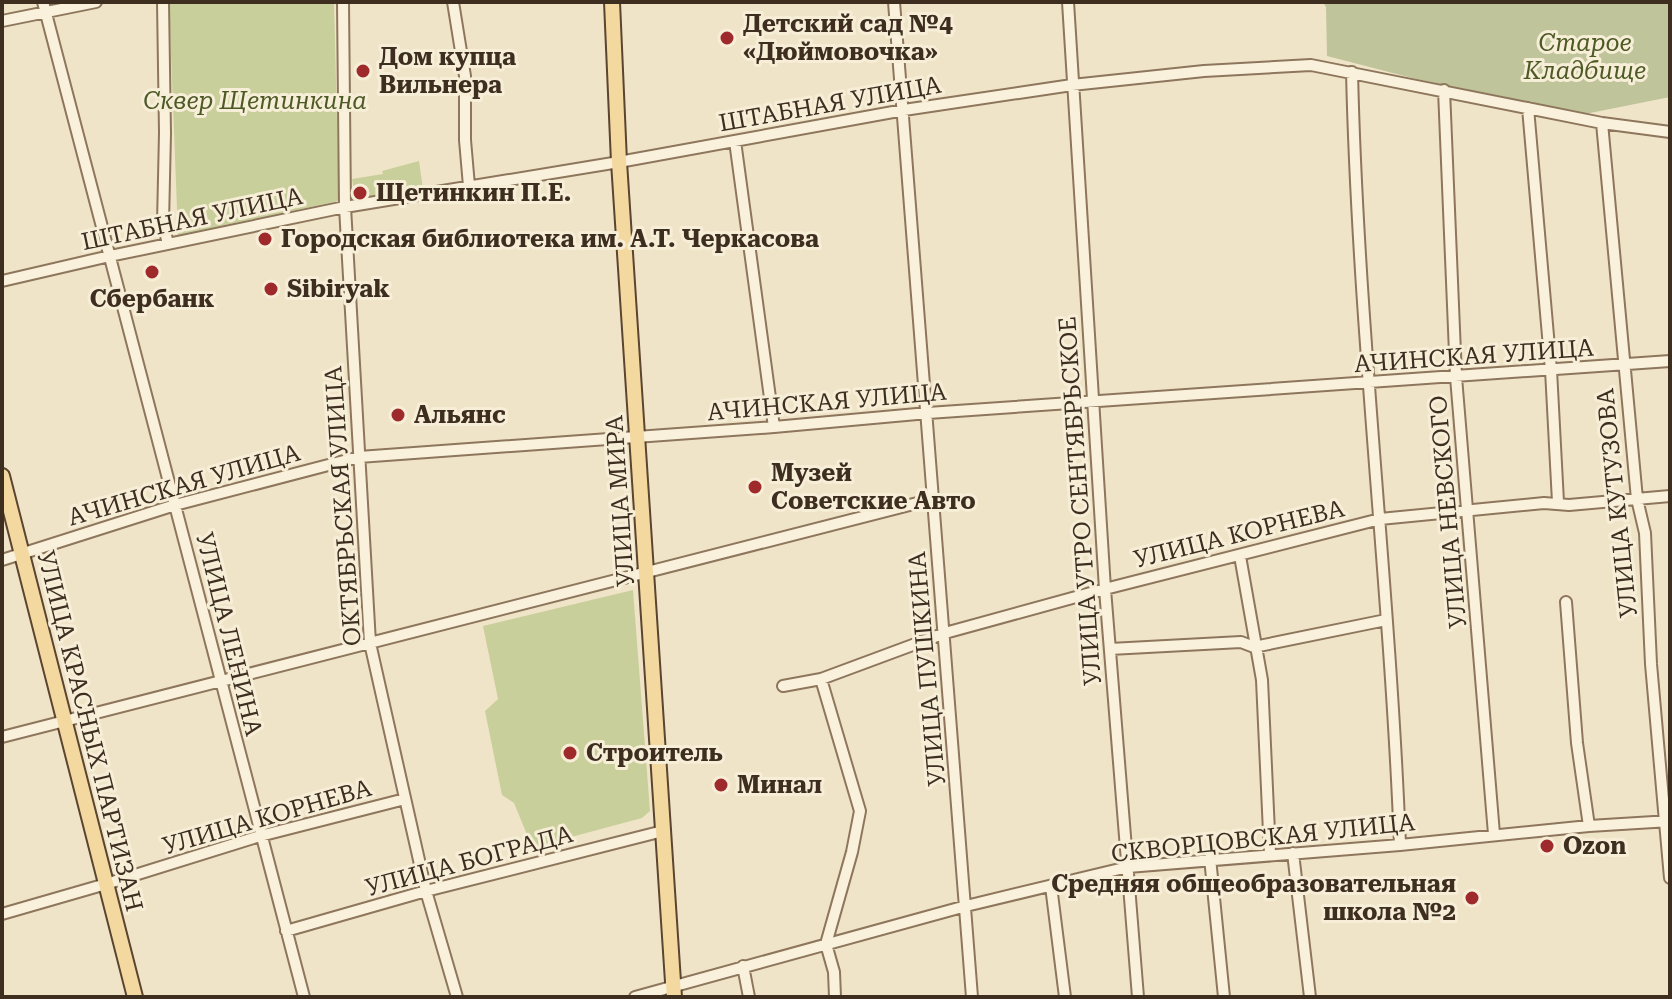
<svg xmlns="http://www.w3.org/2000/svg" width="1672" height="999" viewBox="0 0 1672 999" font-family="'Roboto Serif',serif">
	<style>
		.green { fill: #c9cf9b }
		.cemetery { fill: #bfc49a }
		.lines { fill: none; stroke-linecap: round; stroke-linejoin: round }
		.minor-casing { stroke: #8d765c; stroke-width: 14 }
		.major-casing { stroke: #5b4430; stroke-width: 18 }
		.minor { stroke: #faf1dc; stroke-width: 10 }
		.major { stroke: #f3d9a0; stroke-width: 14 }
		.poi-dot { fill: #9e2a2b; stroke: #f7eed8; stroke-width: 3 }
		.labels { text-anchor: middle; stroke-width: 6; stroke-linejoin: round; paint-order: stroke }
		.poi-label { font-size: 24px; font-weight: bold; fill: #3d2e20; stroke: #f7eed8; text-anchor: start }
		.park-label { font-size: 24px; font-style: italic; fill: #4d5a26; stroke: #f7eed8 }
		.street-label { font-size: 24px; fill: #3d2e20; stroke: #f7eed8 }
	</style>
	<rect width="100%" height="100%" fill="#f0e4c8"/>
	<path class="green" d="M 169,2 L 334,2 L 339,201 L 178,235 Z
		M 419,161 L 423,189 L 363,199 L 354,190 L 352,179 L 383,174 L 382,171 Z
		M 633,590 L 650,811 L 642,818 L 519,851 L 528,837 L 514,803 L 502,795 L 485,711 L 498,699 L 483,626 Z"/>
	<path class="cemetery" d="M 1323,2 L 1670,2 L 1670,97 L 1585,114 L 1416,79 L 1327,56 L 1326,7 Z"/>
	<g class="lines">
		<g class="minor-casing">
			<path id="minor" d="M 43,2 L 304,997
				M 163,2 L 165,133 L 163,223 L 168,244
				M 343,2 L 345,207 L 370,643 L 426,891 L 457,997
				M 453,2 L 465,76 L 465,140 L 469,186
				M 894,2 L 972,997
				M 1068,2 L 1105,589 L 1138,997
				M 2,21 L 96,2
				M 1352,72 C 1358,330 1390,587 1400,845
				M 1444,90 L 1456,377 L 1494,834
				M 1528,108 L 1551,370 L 1558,502
				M 1602,123 L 1637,499 L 1645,533 L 1651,664 L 1670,878
				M 735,141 L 774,427
				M 2,281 L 110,256 L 345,207 L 619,162 L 904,110 L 1072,85 L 1204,71 L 1311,65 L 1602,123 L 1670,132
				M 1240,556 L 1262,680 L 1270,854
				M 2,560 L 175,505 L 359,457 L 774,427 L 928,413 L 1670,361
				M 1566,602 L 1577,743 L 1589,826
				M 1110,649 L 1241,642 L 1254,647 L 1386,620
				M 821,679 L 860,811 L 852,852 L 826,944 L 834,972 L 835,997
				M 783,686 L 821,679 L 945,633 L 1105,589 L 1380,519 L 1544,503 L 1569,505 L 1670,496
				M 2,737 L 933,499
				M 1293,853 L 1310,997
				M 1210,858 L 1224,997
				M 1051,886 L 1065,997
				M 2,914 L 106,884 L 260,836 L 405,799
				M 286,931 L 426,891 L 663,831
				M 743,966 L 749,997
				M 635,997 L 966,906 L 1128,867 L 1400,845 L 1589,826 L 1670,821"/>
		</g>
		<g class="major-casing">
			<path id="major" d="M 612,2 L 619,162 L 674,997
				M 2,476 L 135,997"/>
		</g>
		<use href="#minor" class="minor"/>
		<use href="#major" class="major"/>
	</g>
	<g class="poi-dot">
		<circle cx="727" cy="38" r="8"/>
		<circle cx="363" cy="71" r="8"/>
		<circle cx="360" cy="193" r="8"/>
		<circle cx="265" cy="239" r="8"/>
		<circle cx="152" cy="272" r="8"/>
		<circle cx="271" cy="289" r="8"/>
		<circle cx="398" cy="415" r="8"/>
		<circle cx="755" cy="487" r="8"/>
		<circle cx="570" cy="753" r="8"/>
		<circle cx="721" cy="785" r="8"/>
		<circle cx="1547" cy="846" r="8"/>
		<circle cx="1472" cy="898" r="8"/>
	</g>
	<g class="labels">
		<g class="poi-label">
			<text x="743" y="32">Детский сад №4<tspan x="743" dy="28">«Дюймовочка»</tspan></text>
			<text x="379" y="65">Дом купца<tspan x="379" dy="28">Вильнера</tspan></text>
			<text x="376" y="201">Щетинкин П.Е.</text>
			<text x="281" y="247">Городская библиотека им. А.Т. Черкасова</text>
			<text x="287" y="297">Sibiryak</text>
			<text x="152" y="307" text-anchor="middle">Сбербанк</text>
			<text x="414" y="423">Альянс</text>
			<text x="771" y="481">Музей<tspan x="771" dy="28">Советские Авто</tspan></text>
			<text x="586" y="761">Строитель</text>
			<text x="737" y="793">Минал</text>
			<text x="1563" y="854">Ozon</text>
			<text x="1456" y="892" text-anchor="end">Средняя общеобразовательная<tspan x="1456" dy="28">школа №2</tspan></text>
		</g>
		<g class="park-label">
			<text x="1585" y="51">Старое<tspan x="1585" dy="28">Кладбище</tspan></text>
			<text x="255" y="109">Сквер Щетинкина</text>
		</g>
		<g class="street-label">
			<text transform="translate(830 104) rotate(-10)" y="8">ШТАБНАЯ УЛИЦА</text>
			<text transform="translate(192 219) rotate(-12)" y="8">ШТАБНАЯ УЛИЦА</text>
			<text transform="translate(1474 356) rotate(-4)" y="8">АЧИНСКАЯ УЛИЦА</text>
			<text transform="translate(827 402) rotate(-5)" y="8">АЧИНСКАЯ УЛИЦА</text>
			<text transform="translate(184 485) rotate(-16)" y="8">АЧИНСКАЯ УЛИЦА</text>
			<text transform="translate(620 501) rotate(-94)" y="8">УЛИЦА МИРА</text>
			<text transform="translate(1080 501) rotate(-94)" y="8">УЛИЦА УТРО СЕНТЯБРЬСКОЕ</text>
			<text transform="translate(1617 503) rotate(-96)" y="8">УЛИЦА КУТУЗОВА</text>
			<text transform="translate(343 506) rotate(-94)" y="8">ОКТЯБРЬСКАЯ УЛИЦА</text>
			<text transform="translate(1448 512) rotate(-95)" y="8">УЛИЦА НЕВСКОГО</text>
			<text transform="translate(1239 534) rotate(-14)" y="8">УЛИЦА КОРНЕВА</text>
			<text transform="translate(229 634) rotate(76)" y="8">УЛИЦА ЛЕНИНА</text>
			<text transform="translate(927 669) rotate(-95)" y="8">УЛИЦА ПУШКИНА</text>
			<text transform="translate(90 731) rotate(76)" y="8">УЛИЦА КРАСНЫХ ПАРТИЗАН</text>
			<text transform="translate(267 817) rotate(-16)" y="8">УЛИЦА КОРНЕВА</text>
			<text transform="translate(1263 838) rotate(-6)" y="8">СКВОРЦОВСКАЯ УЛИЦА</text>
			<text transform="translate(469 861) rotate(-15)" y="8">УЛИЦА БОГРАДА</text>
		</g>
	</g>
	<rect width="1672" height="999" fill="none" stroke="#3d2e20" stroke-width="8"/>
</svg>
